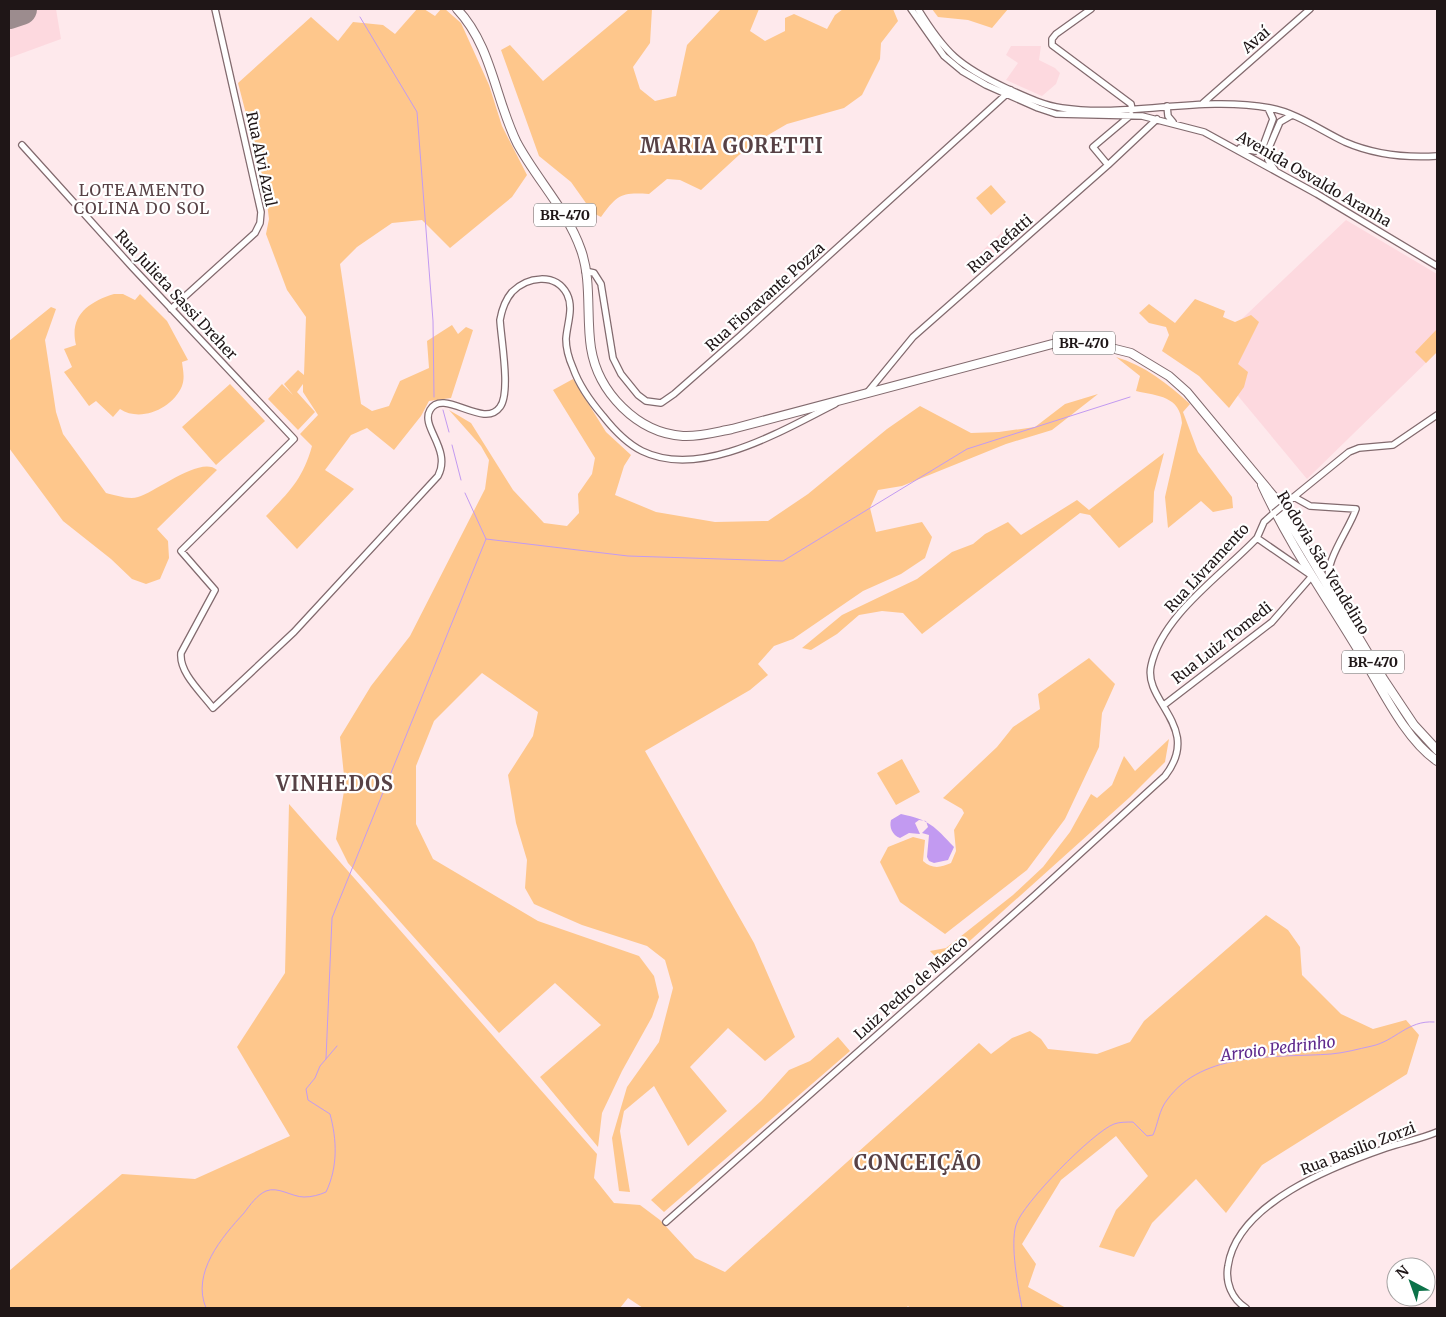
<svg xmlns="http://www.w3.org/2000/svg" width="1446" height="1317" viewBox="0 0 1446 1317" font-family="Merriweather,serif">
	<style>
		.built { fill: #fdd9df }
		.green { fill: #fec78c }
		.water { fill: #c29af1 }
		.lines { fill: none; stroke-linecap: round; stroke-linejoin: round }
		.stream { stroke: #c29af1; stroke-width: 1 }
		.taxiway { stroke: #9c8c8e; stroke-width: 12 }
		.runway { stroke: #9c8c8e; stroke-width: 32 }
		.secondary-casing { stroke: #826a6e; stroke-width: 8 }
		.highway-casing { stroke: #826a6e; stroke-width: 10 }
		.secondary { stroke: #fff; stroke-width: 5.5 }
		.highway { stroke: #fff; stroke-width: 8 }
		.secondary-bridge-casing { stroke: #826a6e; stroke-width: 8; stroke-linecap: butt }
		.secondary-bridge { stroke: #fff; stroke-width: 5.5 }
		.labels { text-anchor: middle; stroke-width: 4.5; stroke-linejoin: round; paint-order: stroke }
		.shield { fill: #fff; stroke: #625c5d; stroke-width: 1 }
		.shield-label { font-size: 14px; font-weight: bold; fill: #1f1617 }
		.street-label { font-size: 15px; fill: #1f1617; stroke: #fff }
		.neighbourhood-label { font-size: 16px; letter-spacing: 1px; fill: #574145; stroke: #fff }
		.water-label { font-size: 16px; font-style: italic; fill: #5f298d; stroke: #fff }
		.district-label { font-size: 20px; font-weight: bold; letter-spacing: 1px; fill: #574145; stroke: #fff }
	</style>
	<rect width="100%" height="100%" fill="#fee9ec"/>
	<path class="built" d="M 9,9 L 56,9 L 61,39 L 9,58 Z
		M 1011,46 L 1041,46 L 1039,60 L 1055,68 L 1060,73 L 1056,84 L 1042,96 L 1006,80 L 1018,63 L 1006,55 Z
		M 1346,220 L 1437,274 L 1437,352 L 1307,479 L 1204,355 Z
		M 1005,229 L 1018,244 L 988,268 L 977,256 Z"/>
	<path class="green" d="M 417,9 L 424,9 L 435,16 L 441,9 L 445,9 L 461,23 L 489,85 L 502,126 L 527,175 L 512,197 L 450,248 L 422,220 L 392,223 L 357,247 L 340,264 L 361,404 L 372,411 L 389,406 L 400,381 L 429,368 L 427,341 L 452,325 L 458,334 L 466,327 L 473,330 L 451,398 L 429,401 L 421,416 L 394,450 L 367,428 L 351,435 L 325,470 L 354,489 L 297,549 L 266,516 C 289,492 303,479 312,446 L 300,434 L 318,415 L 303,392 L 303,384 L 297,392 L 315,412 L 298,430 L 268,399 L 282,384 L 293,395 L 284,384 L 298,370 L 304,375 L 306,317 L 287,290 L 266,234 L 269,219 L 265,187 L 238,83 L 311,17 L 338,41 L 353,22 L 383,25 L 395,34 Z
		M 629,9 L 652,9 L 650,43 L 633,67 L 640,89 L 655,101 L 676,96 L 687,45 L 721,9 L 759,9 L 750,31 L 765,41 L 785,31 L 785,18 L 794,14 L 827,29 L 835,15 L 843,9 L 893,9 L 898,21 L 881,43 L 880,59 L 862,95 L 844,108 L 787,124 L 763,138 L 739,155 L 701,190 L 680,180 L 667,179 L 649,194 C 621,192 617,195 601,217 L 593,213 L 571,182 L 539,156 L 501,50 L 510,45 L 543,81 Z
		M 932,9 L 1008,9 L 992,28 L 968,20 L 938,17 Z
		M 991,185 L 1006,202 L 991,215 L 976,198 Z
		M 114,294 L 123,294 L 135,300 L 140,294 L 167,321 L 188,360 L 182,362 C 183,370 185,378 182,386 C 173,408 141,423 120,409 L 113,417 L 96,401 L 89,406 L 64,372 L 72,367 L 64,349 L 76,345 C 69,316 88,302 114,294 Z
		M 1195,299 L 1225,311 L 1223,317 L 1235,322 L 1251,315 L 1259,322 L 1238,364 L 1248,372 L 1244,387 L 1229,408 L 1199,376 L 1162,351 L 1169,335 L 1166,327 L 1149,323 L 1139,313 L 1149,304 L 1175,323 Z
		M 51,307 L 56,309 L 45,340 L 56,412 L 63,434 L 106,493 C 115,495 129,500 138,497 C 156,492 201,455 217,470 L 157,529 L 168,541 L 169,558 L 160,579 L 146,584 L 132,579 L 111,559 L 63,521 L 9,448 L 9,341 Z
		M 1437,329 L 1437,352 L 1426,363 L 1415,352 Z
		M 1116,357 C 1144,365 1168,384 1190,404 L 1183,412 L 1198,452 L 1232,497 L 1233,508 L 1213,512 L 1201,501 L 1168,528 L 1165,497 L 1182,423 C 1180,396 1158,396 1136,391 L 1140,376 Z
		M 573,379 L 606,432 L 631,455 L 624,466 L 615,495 L 656,512 L 715,522 L 768,521 L 808,494 L 887,429 L 920,406 L 971,433 L 999,432 L 1035,427 L 1065,404 L 1098,394 L 1052,430 L 1006,444 L 902,486 L 878,490 L 870,508 L 876,532 L 922,522 L 932,537 L 925,558 L 901,574 L 863,591 L 793,639 L 774,646 L 758,664 L 768,675 L 750,690 L 645,751 L 754,943 L 795,1037 L 765,1061 L 728,1028 L 690,1067 L 727,1111 L 688,1146 L 654,1086 L 624,1111 L 620,1131 L 630,1192 L 619,1191 L 612,1138 L 627,1087 L 659,1042 L 673,988 L 665,960 L 647,946 L 582,925 L 534,904 L 525,888 L 527,860 L 516,823 L 508,775 L 533,736 L 538,712 L 482,673 L 434,721 L 416,766 L 416,824 L 433,859 L 538,921 L 639,956 L 654,976 L 659,997 L 652,1017 L 622,1071 L 602,1113 L 598,1147 L 540,1077 L 601,1025 L 555,983 L 499,1033 L 348,863 L 336,839 L 345,785 L 340,737 L 371,686 L 410,636 L 485,489 L 489,460 L 481,446 L 449,410 L 471,423 L 513,490 L 544,523 L 567,526 L 579,513 L 578,494 L 592,474 L 595,458 L 553,390 Z
		M 230,384 L 265,421 L 216,465 L 182,427 Z
		M 1164,453 L 1154,492 L 1153,522 L 1119,548 L 1090,515 L 1080,513 L 922,634 L 903,613 L 882,611 L 859,615 L 837,634 L 811,650 L 802,648 L 842,615 L 917,579 L 952,552 L 973,544 L 985,534 L 1008,522 L 1021,535 L 1077,500 L 1089,510 Z
		M 1089,658 L 1115,684 L 1102,713 L 1099,747 L 1065,819 L 1027,870 L 945,934 L 900,902 L 880,862 L 888,847 L 913,837 L 925,840 L 923,861 C 932,869 940,868 951,863 L 956,851 L 954,830 L 964,813 L 962,809 L 943,798 L 997,747 L 1013,727 L 1040,709 L 1038,694 Z
		M 1169,739 L 1165,762 L 1130,797 L 943,965 L 930,951 L 946,948 L 1013,895 L 1043,867 L 1070,832 L 1091,794 L 1097,798 L 1112,785 L 1124,756 L 1135,771 Z
		M 902,759 L 920,792 L 896,805 L 877,773 Z
		M 289,804 L 597,1154 L 594,1178 L 614,1203 L 640,1205 L 660,1220 L 695,1258 L 725,1272 L 979,1043 L 991,1054 L 1012,1038 L 1030,1031 L 1041,1039 L 1048,1049 L 1097,1054 L 1130,1042 L 1144,1021 L 1266,915 L 1288,930 L 1300,947 L 1302,975 L 1341,1014 L 1373,1029 L 1406,1020 L 1419,1035 L 1407,1074 L 1262,1165 L 1226,1213 L 1196,1179 L 1152,1223 L 1134,1257 L 1099,1247 L 1116,1210 L 1148,1176 L 1116,1136 L 1061,1180 L 1022,1244 L 1036,1264 L 1028,1287 L 1066,1308 L 910,1308 L 908,1306 L 906,1308 L 643,1308 L 628,1298 L 620,1308 L 9,1308 L 9,1271 L 122,1174 L 195,1179 L 290,1136 L 237,1047 L 285,973 Z
		M 838,1037 L 850,1051 L 664,1212 L 651,1200 L 761,1101 L 789,1070 L 810,1061 Z"/>
	<path class="water" d="M 901,814 C 930,820 934,826 954,847 L 948,860 L 934,863 L 929,861 L 927,857 L 929,835 L 922,833 L 928,827 L 926,821 L 919,820 L 915,823 L 920,834 L 909,833 L 900,838 C 892,835 889,827 891,820 Z"/>
	<g class="lines">
		<path class="stream" d="M 360,17 L 417,112 L 433,321 L 434,397
			M 443,410 L 449,432
			M 452,445 L 461,480
			M 486,539 L 628,556 L 783,561 L 967,449 L 1130,397
			M 326,1059 L 332,918 L 486,539 L 465,493
			M 206,1308 C 191,1273 222,1237 244,1213 C 250,1205 257,1195 266,1191 C 278,1186 292,1197 304,1197 C 312,1197 319,1195 326,1192 C 338,1167 337,1140 330,1114 L 308,1100 L 306,1089 L 315,1078 L 320,1066 L 337,1046
			M 1022,1308 C 1018,1287 1010,1245 1016,1225 C 1022,1204 1093,1132 1114,1124 C 1119,1122 1127,1122 1133,1122 L 1147,1136 L 1153,1135 C 1158,1124 1159,1110 1167,1100 C 1203,1050 1277,1058 1331,1054 C 1344,1053 1358,1049 1372,1046 C 1395,1041 1408,1020 1434,1022"/>
		<path class="taxiway" d="M 17,10 L 20,9"/>
		<path class="runway" d="M 9,13 L 21,9"/>
		<g class="secondary-casing">
			<path id="secondary" d="M 911,9 L 944,56 L 962,71 L 986,85 L 1038,108 L 1056,114 L 1142,116 L 1204,132 L 1317,194 L 1437,266
				M 918,9 C 945,53 959,66 1006,88 C 1024,96 1042,105 1062,108 C 1130,118 1200,95 1270,108 C 1297,113 1320,130 1345,142 C 1375,155 1405,158 1437,156
				M 1091,9 L 1056,34 L 1052,39 L 1052,45 L 1131,104 L 1132,110
				M 1203,103 L 1310,9
				M 1167,106 L 1168,116 L 1173,122
				M 22,145 L 133,268 L 294,439 L 181,551 L 215,590 L 181,653 C 179,673 202,693 213,708 L 294,632 L 438,476 C 452,449 420,427 430,410 C 443,387 484,430 500,407 C 511,393 501,339 500,320 C 502,309 505,300 512,292 C 527,277 555,272 567,294 C 574,308 567,324 566,339 C 566,349 569,359 573,368 C 579,385 591,402 603,416 C 614,430 626,443 642,451 C 701,480 783,430 835,404
				M 1240,148 L 1255,151 L 1263,146 L 1273,119 L 1268,108
				M 1108,165 L 1093,147 L 1131,115
				M 1275,170 L 1268,160 L 1268,150 L 1280,122 L 1292,115
				M 585,271 L 594,273 L 601,284 L 613,358 L 621,374 L 638,395 L 646,401 L 661,403 L 674,394 L 740,336 L 1011,90
				M 171,309 L 255,233 L 260,223 L 261,212 L 215,9
				M 867,393 L 913,337 L 1108,165 L 1157,119
				M 1294,497 L 1310,506 L 1356,509 C 1349,530 1323,562 1329,585
				M 1285,504 L 1349,452 L 1359,448 L 1393,445 L 1437,415
				M 1164,705 L 1272,622 L 1312,576 L 1257,538
				M 666,1222 L 1035,895 L 1165,776 C 1203,727 1143,702 1151,666 C 1162,615 1222,575 1257,538 L 1264,522 L 1274,513
				M 1246,1308 C 1232,1299 1225,1283 1228,1266 C 1237,1203 1334,1166 1386,1148 C 1403,1142 1421,1139 1437,1132"/>
		</g>
		<g class="highway-casing">
			<path id="highway" d="M 457,9 C 492,46 495,99 517,143 C 537,180 567,210 581,250 C 592,281 586,316 591,348 C 598,392 637,433 683,436 C 699,437 716,432 732,429 L 1056,343 L 1095,344 L 1131,353 L 1169,376 L 1187,392 L 1275,498 L 1384,680 L 1414,725 L 1437,750
				M 1262,485 C 1289,544 1327,598 1360,653 C 1381,687 1404,738 1437,761"/>
		</g>
		<use href="#secondary" class="secondary"/>
		<use href="#highway" class="highway"/>
		<g class="secondary-bridge-casing">
			<path id="secondary-bridge" d="M 1274,513 L 1285,504"/>
		</g>
		<use href="#secondary-bridge" class="secondary-bridge"/>
	</g>
	<g class="labels">
		<g class="shield">
			<rect x="534" y="203.5" width="62" height="23" rx="4"/>
			<rect x="1053" y="331.5" width="62" height="23" rx="4"/>
			<rect x="1342" y="650.5" width="62" height="23" rx="4"/>
		</g>
		<g class="shield-label">
			<text x="565" y="220">BR-470</text>
			<text x="1084" y="348">BR-470</text>
			<text x="1373" y="667">BR-470</text>
		</g>
		<g class="street-label">
			<text transform="translate(1256 40) rotate(-41)" y="5">Avaí</text>
			<text transform="translate(261 159) rotate(78)" y="5">Rua Alvi Azul</text>
			<text transform="translate(1314 179) rotate(30)" y="5">Avenida Osvaldo Aranha</text>
			<text transform="translate(1000 244) rotate(-41)" y="5">Rua Refatti</text>
			<text transform="translate(176 295) rotate(47)" y="5">Rua Julieta Sassi Dreher</text>
			<text transform="translate(765 297) rotate(-42)" y="5">Rua Fioravante Pozza</text>
			<text transform="translate(1323 563) rotate(59)" y="5">Rodovia São Vendelino</text>
			<text transform="translate(1207 568) rotate(-47)" y="5">Rua Livramento</text>
			<text transform="translate(1222 643) rotate(-38)" y="5">Rua Luiz Tomedi</text>
			<text transform="translate(911 988) rotate(-42)" y="5">Luiz Pedro de Marco</text>
			<text transform="translate(1358 1149) rotate(-21)" y="5">Rua Basilio Zorzi</text>
		</g>
		<g class="neighbourhood-label">
			<text x="142" y="196">LOTEAMENTO<tspan x="142" dy="18">COLINA DO SOL</tspan></text>
		</g>
		<g class="water-label">
			<text transform="translate(1278 1048) rotate(-7)" y="6">Arroio Pedrinho</text>
		</g>
		<g class="district-label">
			<text x="732" y="153">MARIA GORETTI</text>
			<text x="335" y="791">VINHEDOS</text>
			<text x="918" y="1170">CONCEIÇÃO</text>
		</g>
	</g>
	<rect width="1446" height="1317" fill="none" stroke="#1f1617" stroke-width="20"/>
	<g transform="translate(1411 1282) rotate(319)"><circle r="24" fill="#ffffff" stroke="#a5a2a2"/>
	<path d="M0-4L9 19L0 12L-9 19Z" fill="#0c7249"/>
	<text y="-8" font-size="14" font-weight="bold" text-anchor="middle" fill="#1f1617">N</text>
	</g>
</svg>
